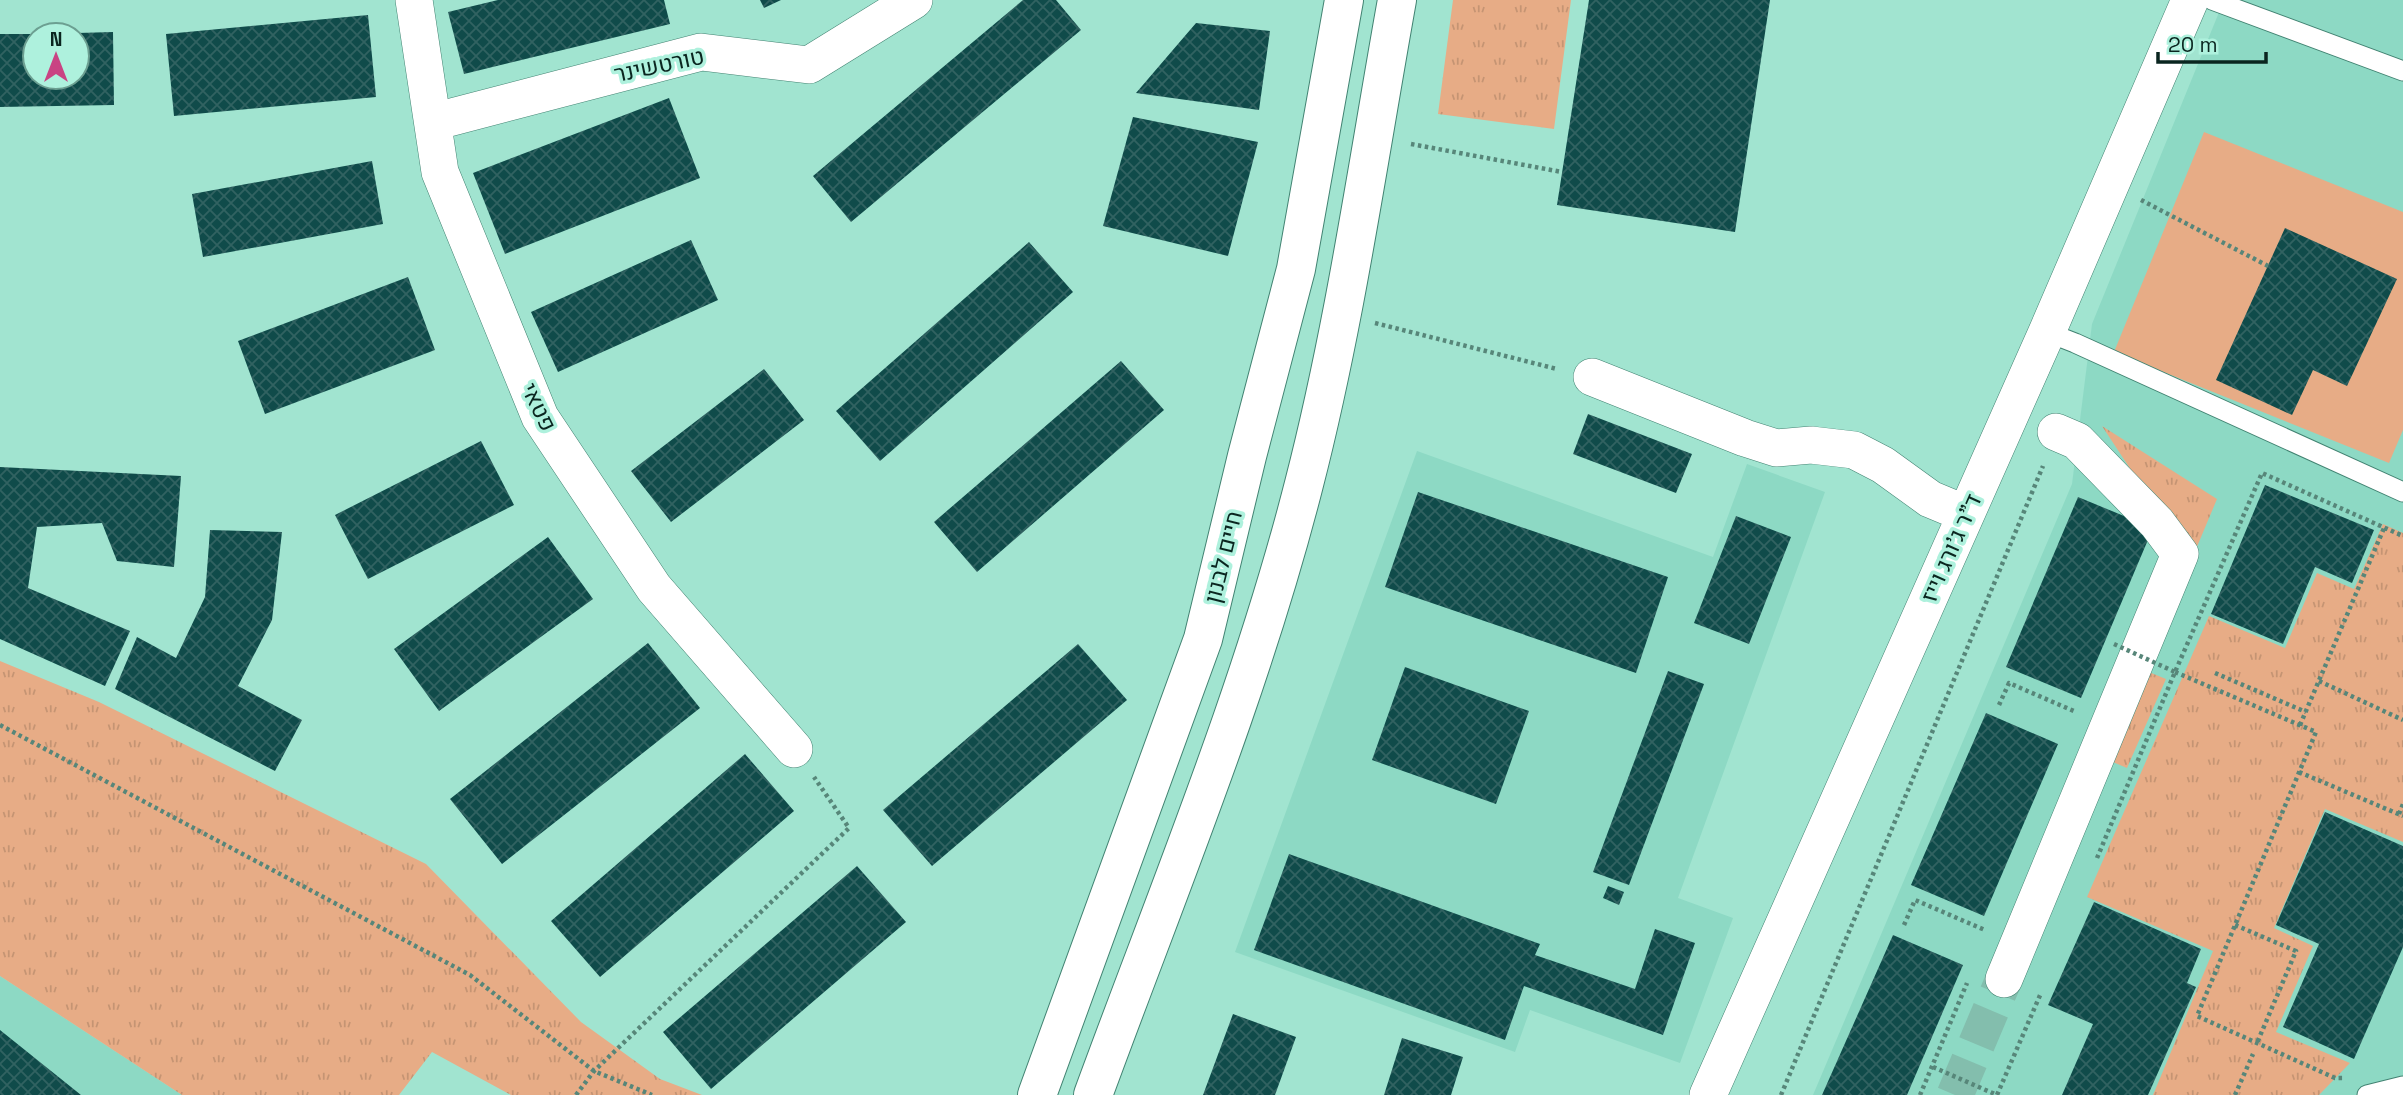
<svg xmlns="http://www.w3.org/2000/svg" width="2403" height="1095" viewBox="0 0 2403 1095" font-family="'Space Grotesk',Heebo,sans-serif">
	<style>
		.built { fill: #8dd9c4 }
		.grass { fill: url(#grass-tufts) }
		.garden { fill: #e7ac86 }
		.building { fill: url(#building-cross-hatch) }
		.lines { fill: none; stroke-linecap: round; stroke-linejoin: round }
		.street-tunnel { stroke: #83bead; stroke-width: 37; stroke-dasharray: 37 18; stroke-linecap: butt }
		.lane-casing { stroke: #428372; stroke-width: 21 }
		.street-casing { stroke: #428372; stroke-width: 38 }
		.secondary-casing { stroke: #428372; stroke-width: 40 }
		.path { stroke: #578679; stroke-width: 4.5; stroke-dasharray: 3.5 3.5; stroke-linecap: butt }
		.lane { stroke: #fff; stroke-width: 19 }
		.street { stroke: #fff; stroke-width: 37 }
		.secondary { stroke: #fff; stroke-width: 38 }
		.path-bridge { stroke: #578679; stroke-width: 4.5; stroke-dasharray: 3.5 3.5; stroke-linecap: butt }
		.labels { text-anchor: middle; stroke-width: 7; stroke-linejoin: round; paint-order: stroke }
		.street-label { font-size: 23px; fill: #0a251f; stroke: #aef1dd }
	</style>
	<defs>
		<pattern id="grass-tufts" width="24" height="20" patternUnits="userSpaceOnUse" patternTransform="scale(1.75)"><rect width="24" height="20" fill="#e7ac86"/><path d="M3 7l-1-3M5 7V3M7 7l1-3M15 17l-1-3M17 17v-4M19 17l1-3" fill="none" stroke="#c59473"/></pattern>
		<pattern id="building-cross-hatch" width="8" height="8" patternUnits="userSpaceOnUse" patternTransform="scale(1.75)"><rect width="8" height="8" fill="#104b4a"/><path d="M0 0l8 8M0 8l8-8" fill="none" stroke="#316261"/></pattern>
	</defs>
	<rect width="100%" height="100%" fill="#a1e4d0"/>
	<path class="built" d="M 2224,0 L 2403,0 L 2403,1095 L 1813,1095 L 2072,484 L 2092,324 Z
		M 1417,451 L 1713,557 L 1747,464 L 1825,492 L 1678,898 L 1733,918 L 1680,1063 L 1530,1010 L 1515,1052 L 1235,952 Z
		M 0,976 L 182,1095 L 0,1095 Z"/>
	<path class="grass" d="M 1453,0 L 1571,0 L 1554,129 L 1438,114 Z
		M 2102,426 L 2217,499 L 2191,561 Z
		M 2383,524 L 2403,533 L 2403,842 L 2325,809 L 2274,928 L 2313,946 L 2276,1032 L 2350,1063 L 2319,1095 L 2153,1095 L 2213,951 L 2087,897 L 2209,616 L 2285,648 L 2317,573 L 2354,589 Z
		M 0,661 L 99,702 L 426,864 L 581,1022 L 660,1079 L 702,1095 L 511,1095 L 432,1052 L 399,1095 L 182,1095 L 0,976 Z
		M 2139,668 L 2166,679 L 2127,768 L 2101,757 Z"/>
	<path class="garden" d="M 2204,132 L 2403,212 L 2403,430 L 2389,463 L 2114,352 Z"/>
	<path class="building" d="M 498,0 L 664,0 L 670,24 L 464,74 L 448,12 Z
		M 760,0 L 781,0 L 764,8 Z
		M 1023,0 L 1056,0 L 1081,30 L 851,222 L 813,176 Z
		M 1589,0 L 1770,0 L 1735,232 L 1557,205 Z
		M 368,15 L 376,97 L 174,116 L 166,34 Z
		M 1196,23 L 1270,31 L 1259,110 L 1136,93 Z
		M 113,32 L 114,105 L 0,107 L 0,34 L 35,34 L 35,77 L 77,77 L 77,33 Z
		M 669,98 L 700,178 L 505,254 L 473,173 Z
		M 1133,117 L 1258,142 L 1228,256 L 1103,226 Z
		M 372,161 L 383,224 L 203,257 L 192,194 Z
		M 2285,228 L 2397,279 L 2347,386 L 2313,370 L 2292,415 L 2216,380 Z
		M 691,240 L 718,300 L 558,372 L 531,312 Z
		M 1029,242 L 1073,292 L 880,461 L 836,411 Z
		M 408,277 L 435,350 L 265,414 L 238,341 Z
		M 1121,361 L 1164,410 L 977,572 L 934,522 Z
		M 764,369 L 804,420 L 671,522 L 631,471 Z
		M 1588,414 L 1692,454 L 1676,493 L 1573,454 Z
		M 481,441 L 514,505 L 368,579 L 335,515 Z
		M 0,467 L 181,476 L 174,567 L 117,561 L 102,523 L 37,527 L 28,588 L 130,631 L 105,686 L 0,639 Z
		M 2265,485 L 2374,530 L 2352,583 L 2315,567 L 2283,644 L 2211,614 Z
		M 1418,492 L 1668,577 L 1636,673 L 1385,587 Z
		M 2078,497 L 2153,528 L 2081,698 L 2006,667 Z
		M 1736,516 L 1791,537 L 1749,644 L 1694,623 Z
		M 210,530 L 282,532 L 272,620 L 238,686 L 302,720 L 275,771 L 115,689 L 137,637 L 176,658 L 205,597 Z
		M 548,537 L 593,599 L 439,711 L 394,649 Z
		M 648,643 L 700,708 L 502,864 L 450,799 Z
		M 1078,644 L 1127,700 L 932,866 L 883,810 Z
		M 1405,667 L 1529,711 L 1496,804 L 1372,760 Z
		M 1668,671 L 1704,684 L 1629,885 L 1593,872 Z
		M 1986,713 L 2058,744 L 1984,916 L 1911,885 Z
		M 745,754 L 794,811 L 600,977 L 551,921 Z
		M 2325,812 L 2403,846 L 2403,947 L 2354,1059 L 2283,1027 L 2319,944 L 2276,925 Z
		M 1289,854 L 1540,944 L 1535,955 L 1635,989 L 1655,929 L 1695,943 L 1663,1035 L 1524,986 L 1505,1040 L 1254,950 Z
		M 857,866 L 906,922 L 711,1089 L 663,1032 Z
		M 1608,886 L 1624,892 L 1619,905 L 1603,898 Z
		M 2094,902 L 2201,949 L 2187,983 L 2196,987 L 2148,1095 L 2062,1095 L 2093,1024 L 2048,1005 Z
		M 1893,935 L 1963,965 L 1907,1095 L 1822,1095 Z
		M 1233,1014 L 1296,1037 L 1275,1095 L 1203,1095 Z
		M 0,1030 L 81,1095 L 0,1095 Z
		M 1402,1038 L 1463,1057 L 1451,1095 L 1384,1095 Z"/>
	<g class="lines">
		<path class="street-tunnel" d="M 1955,1095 L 2004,979"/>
		<g class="lane-casing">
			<path id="lane" d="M 2212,0 L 2403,71
				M 2047,332 L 2075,343 L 2403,492
				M 2367,1095 L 2403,1086"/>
		</g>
		<g class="street-casing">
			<path id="street" d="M 414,0 L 440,172 L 540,417 L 654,588 L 794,749
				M 433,122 L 701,52 L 809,65 L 914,0
				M 1592,377 L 1745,438 L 1776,448 L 1811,445 L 1854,450 L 1883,465 L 1930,499 L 1966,514
				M 2004,979 L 2180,554 L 2157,523 L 2077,441 L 2056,432
				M 1708,1095 L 2047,332 L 2190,0"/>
		</g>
		<g class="secondary-casing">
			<path id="secondary" d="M 1037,1095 L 1203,639 L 1247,456 L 1296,269 L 1344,0
				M 1093,1095 C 1167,893 1251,692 1304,484 C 1345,325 1368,161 1397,0"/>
		</g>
		<path class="path" d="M 1411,144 L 1562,172
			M 2141,200 L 2268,266
			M 1375,323 L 1557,369
			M 2175,672 L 2316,732 L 2197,1016 L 2335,1078 L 2345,1078
			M 2215,673 L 2306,712
			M 2319,681 L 2403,720
			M 1999,705 L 2009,683 L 2076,712
			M 0,725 L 470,975 L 594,1071 L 652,1095
			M 2300,725 L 2384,528
			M 2299,772 L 2403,816
			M 2399,814 L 2403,804
			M 2097,858 L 2175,672 L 2262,473 L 2403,536
			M 1904,925 L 1915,900 L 1985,930
			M 2235,925 L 2296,951 L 2257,1043
			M 1933,1067 L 1997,1095 L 2041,993
			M 576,1095 L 594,1071 L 849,828 L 814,777
			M 1781,1095 L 2043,466
			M 1920,1095 L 1967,983
			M 2235,1095 L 2253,1054"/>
		<use href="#lane" class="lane"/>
		<use href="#street" class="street"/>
		<use href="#secondary" class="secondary"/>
		<path class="path-bridge" d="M 2114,644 L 2175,672"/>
	</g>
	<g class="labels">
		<g class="street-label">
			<text transform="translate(659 65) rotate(-12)" y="8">טורטשינר</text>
			<text transform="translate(539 407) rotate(64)" y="8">פטאי</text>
			<text transform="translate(1951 548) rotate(-66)" y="8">ד"ר ג'ורג וייז</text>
			<text transform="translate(1223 557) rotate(-76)" y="8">חיים לבנון</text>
		</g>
	</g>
	<g transform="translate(56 56)"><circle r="33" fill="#aef1dd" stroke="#6c9f91" stroke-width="2"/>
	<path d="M0-5L12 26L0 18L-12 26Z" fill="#c94383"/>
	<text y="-10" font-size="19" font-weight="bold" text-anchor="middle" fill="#0a251f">N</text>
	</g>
	<path d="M2158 52v10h108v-10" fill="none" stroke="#0a251f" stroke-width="3.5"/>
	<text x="2168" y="52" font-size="21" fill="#0a251f" stroke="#aef1dd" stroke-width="5" paint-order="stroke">20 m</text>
</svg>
